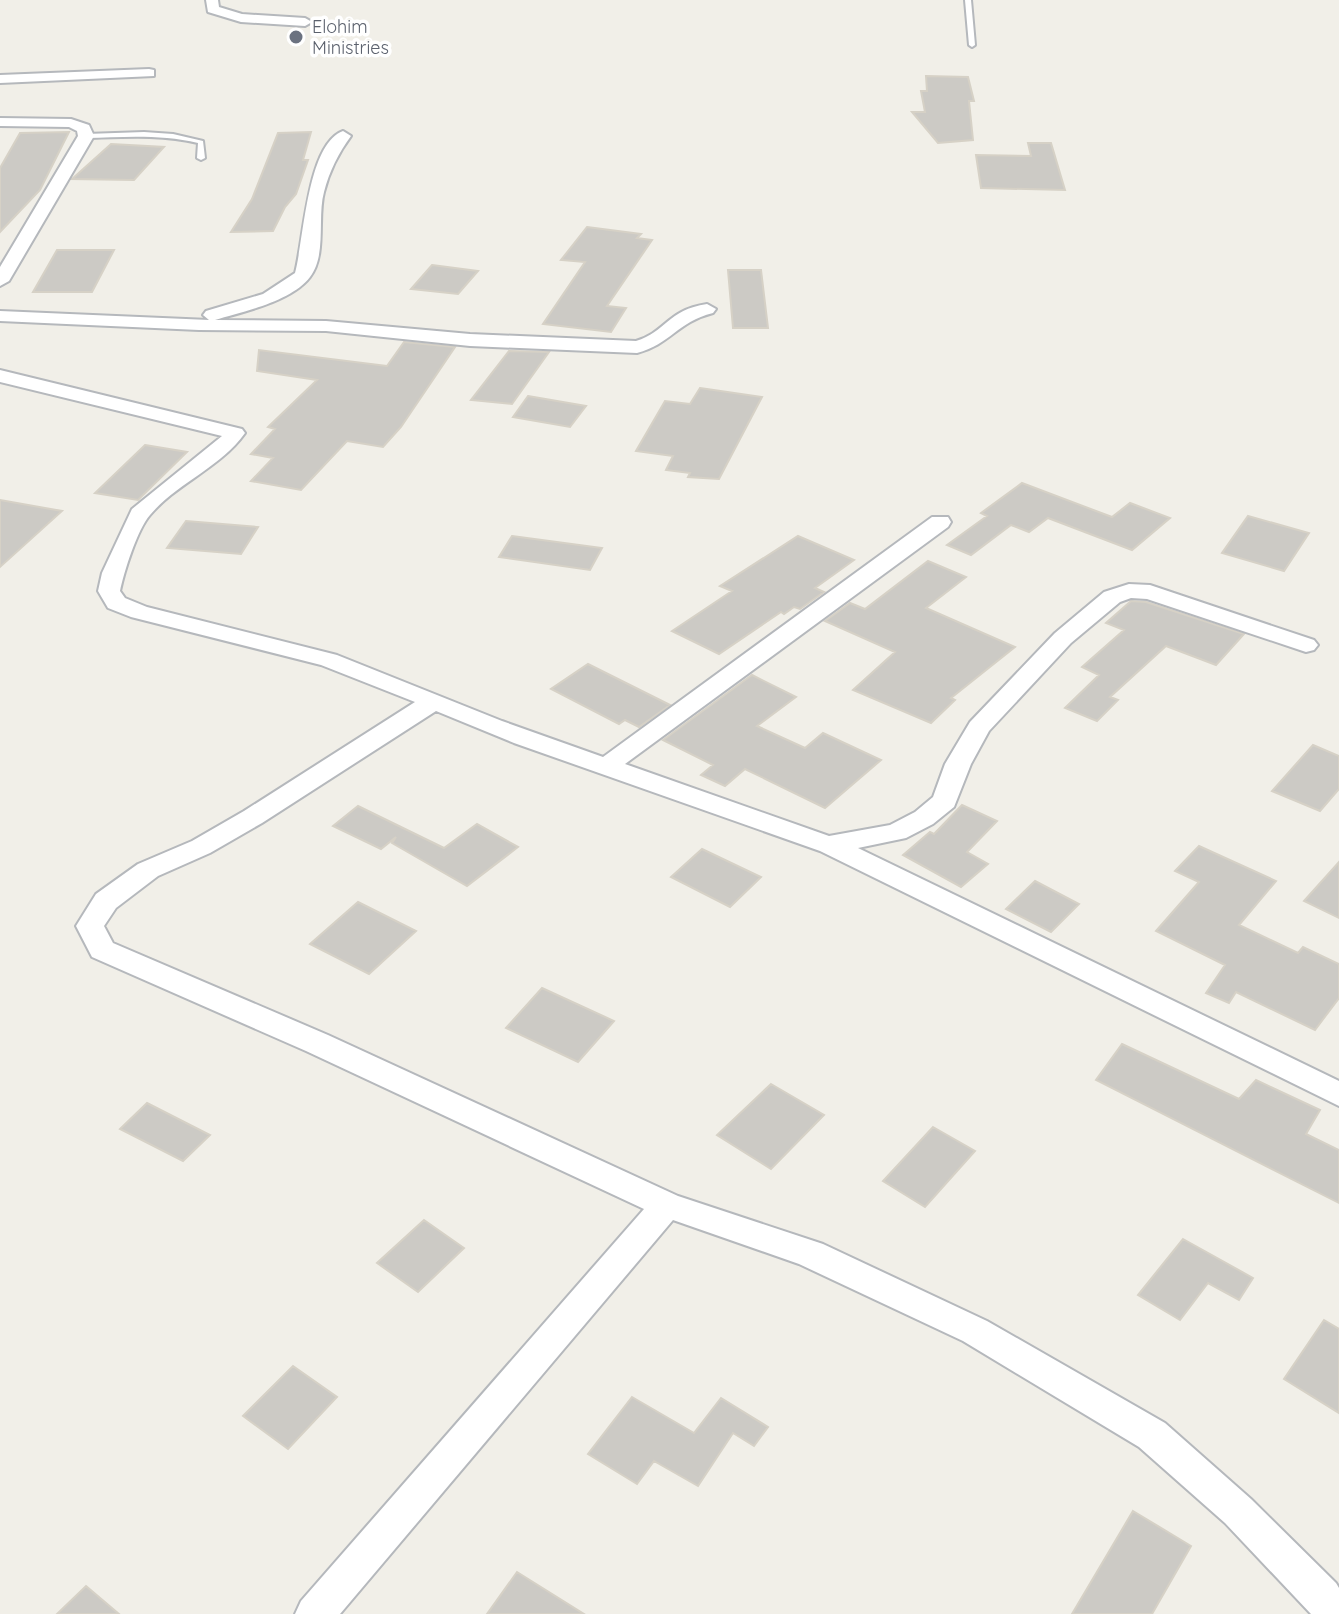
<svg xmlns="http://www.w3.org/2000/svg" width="1339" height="1614" viewBox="0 0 1339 1614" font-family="Quicksand,sans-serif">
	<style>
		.building { fill: #cccac5; stroke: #d6d1c6; stroke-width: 2 }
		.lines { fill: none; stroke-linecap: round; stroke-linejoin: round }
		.lane-casing { stroke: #b5b8bc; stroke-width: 4 }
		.street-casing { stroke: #b5b8bc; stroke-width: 4 }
		.lane { fill: #fff; fill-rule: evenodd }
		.street { fill: #fff; fill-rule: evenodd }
		.worship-dot { fill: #6b7280; stroke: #fff; stroke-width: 3 }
		.labels { text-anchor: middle; stroke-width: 7; stroke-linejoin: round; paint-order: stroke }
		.far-worship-label { font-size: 18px; fill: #5b616d; stroke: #fff; text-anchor: start }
	</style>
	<rect width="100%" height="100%" fill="#f1efe8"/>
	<path class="building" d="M 926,76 L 968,77 L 974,101 L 969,101 L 973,140 L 938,143 L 912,112 L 925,112 L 921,91 L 927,91 Z
		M 69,132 L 40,190 L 0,232 L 0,168 L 20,133 Z
		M 311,132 L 303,160 L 308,160 L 296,194 L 285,207 L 273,231 L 231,232 L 252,199 L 278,133 Z
		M 1028,143 L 1051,143 L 1065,190 L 981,188 L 976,155 L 1031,156 Z
		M 111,144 L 164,147 L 134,180 L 72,179 Z
		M 587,227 L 641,234 L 637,238 L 652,240 L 607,306 L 626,308 L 611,332 L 543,324 L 585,262 L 561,260 Z
		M 57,250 L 114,250 L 92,292 L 33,292 Z
		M 432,265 L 478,271 L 458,294 L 411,289 Z
		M 728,270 L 761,270 L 768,328 L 733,328 Z
		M 404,342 L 455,347 L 401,427 L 383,447 L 347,441 L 301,490 L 251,481 L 273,458 L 251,454 L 275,429 L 268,427 L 317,380 L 257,371 L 259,350 L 387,366 Z
		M 509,351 L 549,352 L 512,404 L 471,400 Z
		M 700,388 L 762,397 L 719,479 L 688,477 L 690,473 L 666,470 L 673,456 L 636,451 L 665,401 L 690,404 Z
		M 528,396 L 586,406 L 570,427 L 513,417 Z
		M 145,445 L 187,452 L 138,500 L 95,493 Z
		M 1022,483 L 1112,517 L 1130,503 L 1170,518 L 1132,550 L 1048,518 L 1029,532 L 1011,525 L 971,555 L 947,545 L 987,516 L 981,513 Z
		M 0,500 L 62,511 L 0,567 Z
		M 1248,516 L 1309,533 L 1284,571 L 1222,553 Z
		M 186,521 L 258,527 L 241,554 L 167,548 Z
		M 512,536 L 602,548 L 590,570 L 499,557 Z
		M 798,536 L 854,560 L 815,588 L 824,592 L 800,609 L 794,607 L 784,614 L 781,612 L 719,654 L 672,631 L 732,591 L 720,586 Z
		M 928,561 L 966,577 L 926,608 L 1015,647 L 951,698 L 955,700 L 931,723 L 853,690 L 895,652 L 825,621 L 850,603 L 865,609 Z
		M 1131,601 L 1146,602 L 1244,634 L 1216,665 L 1166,646 L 1110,697 L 1118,700 L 1097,721 L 1065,708 L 1099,675 L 1082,667 L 1124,630 L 1106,623 Z
		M 588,664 L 670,705 L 639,727 L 625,720 L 619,724 L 551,689 Z
		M 752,675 L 796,697 L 757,726 L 805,748 L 823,733 L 881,760 L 825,808 L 745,769 L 725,786 L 701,775 L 713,765 L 663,740 Z
		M 1313,745 L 1339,756 L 1339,789 L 1320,811 L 1272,791 Z
		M 962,805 L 997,821 L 967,852 L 988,864 L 961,887 L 903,855 L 930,832 L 934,834 Z
		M 358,806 L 444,848 L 477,824 L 518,847 L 467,886 L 392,843 L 396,837 L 381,849 L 333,826 Z
		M 1199,846 L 1276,881 L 1239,925 L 1298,953 L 1303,947 L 1339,964 L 1339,998 L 1315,1030 L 1236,992 L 1229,1003 L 1206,993 L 1225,965 L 1156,931 L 1199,882 L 1175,871 Z
		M 702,849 L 761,877 L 730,907 L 671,877 Z
		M 1339,862 L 1339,918 L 1304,901 Z
		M 1035,881 L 1079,904 L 1051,932 L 1006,909 Z
		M 358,902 L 416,931 L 369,974 L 310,944 Z
		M 542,988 L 614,1021 L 578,1062 L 506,1028 Z
		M 1122,1044 L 1239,1099 L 1256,1080 L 1320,1110 L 1306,1134 L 1339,1150 L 1339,1203 L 1096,1080 Z
		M 771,1084 L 824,1115 L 771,1169 L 717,1135 Z
		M 147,1103 L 210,1135 L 183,1161 L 120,1129 Z
		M 933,1127 L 975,1151 L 925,1207 L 883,1181 Z
		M 424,1220 L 464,1248 L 418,1292 L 377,1263 Z
		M 1183,1239 L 1253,1278 L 1239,1300 L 1208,1283 L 1180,1320 L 1138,1295 Z
		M 1324,1320 L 1339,1329 L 1339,1413 L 1284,1379 Z
		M 293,1366 L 337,1397 L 288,1449 L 243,1416 Z
		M 632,1397 L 694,1433 L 721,1398 L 768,1427 L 754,1446 L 733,1433 L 698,1486 L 654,1461 L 637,1484 L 588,1454 Z
		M 1133,1511 L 1191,1546 L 1152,1614 L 1072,1614 Z
		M 517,1572 L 584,1614 L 487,1614 Z
		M 86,1586 L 119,1614 L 57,1614 Z"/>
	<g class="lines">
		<g class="lane-casing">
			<path id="lane" d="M 965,0 L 971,0 L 975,45 L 972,47 L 969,45 Z
				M 144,132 L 173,134 L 203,141 L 205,158 L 201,160 L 197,158 L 198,143 C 161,134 123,137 86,138 L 83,136 L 86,134 Z"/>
		</g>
		<g class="street-casing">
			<path id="street" d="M 206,0 L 218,0 L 219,7 L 242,14 L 305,18 L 312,22 L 305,26 L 241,22 L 208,12 Z
				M 149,69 L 154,70 L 154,76 L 0,83 L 0,75 Z
				M 0,118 L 71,119 L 89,125 L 94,136 L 9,281 L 0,286 L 0,267 L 78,136 L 77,131 L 69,127 L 0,126 Z
				M 343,131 L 351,136 C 339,152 329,172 324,192 C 317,217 327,255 310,277 C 292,301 243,312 215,320 L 326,321 L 470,334 L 636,341 C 666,332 667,310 707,304 L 716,309 L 713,313 C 677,322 671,344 637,353 L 470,346 L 326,331 L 199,330 L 0,321 L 0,311 L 209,320 L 203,315 L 206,311 L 263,294 L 295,273 C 304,240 307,144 343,131 Z
				M 0,370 L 242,429 L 245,433 C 220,468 177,483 150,515 C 137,530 124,572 120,591 L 125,598 L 147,607 L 337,655 L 502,721 L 603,757 L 932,517 L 948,517 L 951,522 L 948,527 L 625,764 L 829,836 L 890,825 L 915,812 L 933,797 L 945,764 L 970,722 L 1055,633 L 1104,592 L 1129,584 L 1150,585 L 1314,640 L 1318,645 L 1314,650 L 1306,652 L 1147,599 L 1131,598 L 1120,602 L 1071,643 L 989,731 L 971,764 L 954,807 L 933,824 L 906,838 L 858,848 L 1339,1081 L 1339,1106 L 820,851 L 514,743 L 436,711 L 262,823 L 210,853 L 158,876 L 116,908 L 104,926 L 113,943 L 328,1035 L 678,1196 L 823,1244 L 987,1321 L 1165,1423 L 1251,1499 L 1336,1583 L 1339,1588 L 1339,1614 L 1311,1614 L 1225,1523 L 1139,1447 L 963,1341 L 799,1264 L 673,1220 L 340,1614 L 295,1614 L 301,1601 L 644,1209 L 306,1051 L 92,957 L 76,926 L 96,894 L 138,864 L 192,841 L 244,811 L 415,702 L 321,665 L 131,617 L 108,608 L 98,591 L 102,573 L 132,509 L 222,436 L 0,382 Z"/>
		</g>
		<use href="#lane" class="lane"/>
		<use href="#street" class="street"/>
	</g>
	<circle class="worship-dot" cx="296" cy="37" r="8"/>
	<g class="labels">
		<g class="far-worship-label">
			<text x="312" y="33">Elohim<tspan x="312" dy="21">Ministries</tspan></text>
		</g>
	</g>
</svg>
